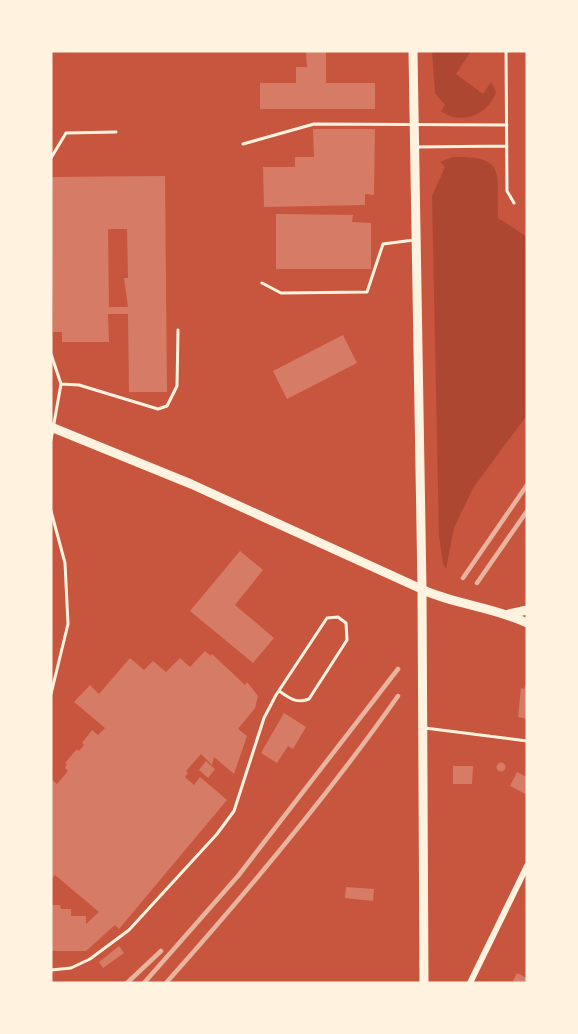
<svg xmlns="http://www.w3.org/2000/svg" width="578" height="1034" viewBox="0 0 578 1034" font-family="Commissioner,sans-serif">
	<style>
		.green { fill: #ae4732 }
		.building { fill: #d67c66; fill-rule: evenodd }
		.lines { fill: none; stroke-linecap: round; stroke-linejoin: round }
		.service { stroke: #fff3e0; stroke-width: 3 }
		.minor { stroke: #fff3e0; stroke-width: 6 }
		.secondary { stroke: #fff3e0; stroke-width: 9 }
		.primary { stroke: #fff3e0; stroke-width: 9 }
		.rail { stroke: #e9b49f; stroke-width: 4.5 }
	</style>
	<rect width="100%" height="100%" fill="#c8553d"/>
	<path class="green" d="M 432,51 L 471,51 L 456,74 L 483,94 L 491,82 L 496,92 C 488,115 461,126 441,111 L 445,105 L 435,93 Z
		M 453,157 C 508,156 496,173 498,218 L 527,237 L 527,415 L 473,488 L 454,528 L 446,569 L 443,564 L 439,536 L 432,196 L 445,167 L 440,162 Z"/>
	<path class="building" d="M 306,51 L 326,51 L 326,83 L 375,83 L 375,109 L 260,109 L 260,83 L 296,83 L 296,67 L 307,67 Z
		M 313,129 L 375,129 L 374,195 L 365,194 L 365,205 L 264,207 L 263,167 L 295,167 L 295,157 L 314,157 Z
		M 165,176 L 167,392 L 129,392 L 128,314 L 108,314 L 109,342 L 62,342 L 62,332 L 53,332 L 51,177 ZM 108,229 L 127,229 L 128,278 L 124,278 L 128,307 L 109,307 Z
		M 276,214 L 353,215 L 352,222 L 371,223 L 371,269 L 276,269 Z
		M 343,335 L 357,363 L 287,399 L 273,371 Z
		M 240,551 L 263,570 L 235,605 L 274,638 L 253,663 L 190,611 Z
		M 205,651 L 211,656 L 212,654 L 245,685 L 247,682 L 258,696 L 255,708 L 238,729 L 247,736 L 234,774 L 214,757 L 212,765 L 201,754 L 186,771 L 188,773 L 185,777 L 194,785 L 200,777 L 227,800 L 119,929 L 115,925 L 86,951 L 51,951 L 51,905 L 60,905 L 61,909 L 71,909 L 71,916 L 86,916 L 86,924 L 99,912 L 55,875 L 51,880 L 51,779 L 57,784 L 68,771 L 65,768 L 67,764 L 65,763 L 77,749 L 79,751 L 84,745 L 82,743 L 92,730 L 98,735 L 105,728 L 74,702 L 90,685 L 99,694 L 130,658 L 144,670 L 153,661 L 166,672 L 180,658 L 190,667 Z
		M 527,681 L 527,719 L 518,717 L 521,688 L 524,689 Z
		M 284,713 L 306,727 L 293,749 L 288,746 L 277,763 L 261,753 Z
		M 206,761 L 215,769 L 208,778 L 199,770 Z
		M496.5 767a4.5 4.5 0 1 1 9 0a4.5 4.5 0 1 1-9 0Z
		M 453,766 L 473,766 L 472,784 L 453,784 Z
		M 517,772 L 527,777 L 527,795 L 510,786 Z
		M 346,887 L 374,889 L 373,901 L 345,898 Z
		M 119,946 L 124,953 L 103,968 L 99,962 Z
		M 517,973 L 527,978 L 527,983 L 512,983 Z"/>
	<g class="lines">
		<path class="service" d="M 506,51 L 507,191 L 514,203
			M 243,144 L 314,124 L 507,125
			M 416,147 L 507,146
			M 51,158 L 66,133 L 116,132
			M 262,283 L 281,293 L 367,292 L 383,244 L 414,240
			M 51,354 L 61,384
			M 51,440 L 61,384 L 79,385 L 158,409 L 167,406 L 177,386 L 178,330
			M 51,511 L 65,563 L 68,624 L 51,694
			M 425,728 L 527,741
			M 51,970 L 71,968 L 90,959 L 129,930 L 217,834 L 234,811 L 264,718 L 276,695 L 327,618 L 338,617 L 346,623 L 347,640 L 309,699 C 296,704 290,698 279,691"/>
		<path class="minor" d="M 470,983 L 527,866"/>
		<path class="secondary" d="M 413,51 L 422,589"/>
		<path class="primary" d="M 51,427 L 191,484 L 428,592 C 460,605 496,608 527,623
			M 422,589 L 424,983
			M 509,614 L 527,610"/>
		<path class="rail" d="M 463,578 L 527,485
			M 477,583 L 527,511
			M 127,983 L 161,951
			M 144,983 L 238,876 L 398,669
			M 166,983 C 248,891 327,797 398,696"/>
	</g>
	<rect width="578" height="1034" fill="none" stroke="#fff3e0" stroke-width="105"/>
</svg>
